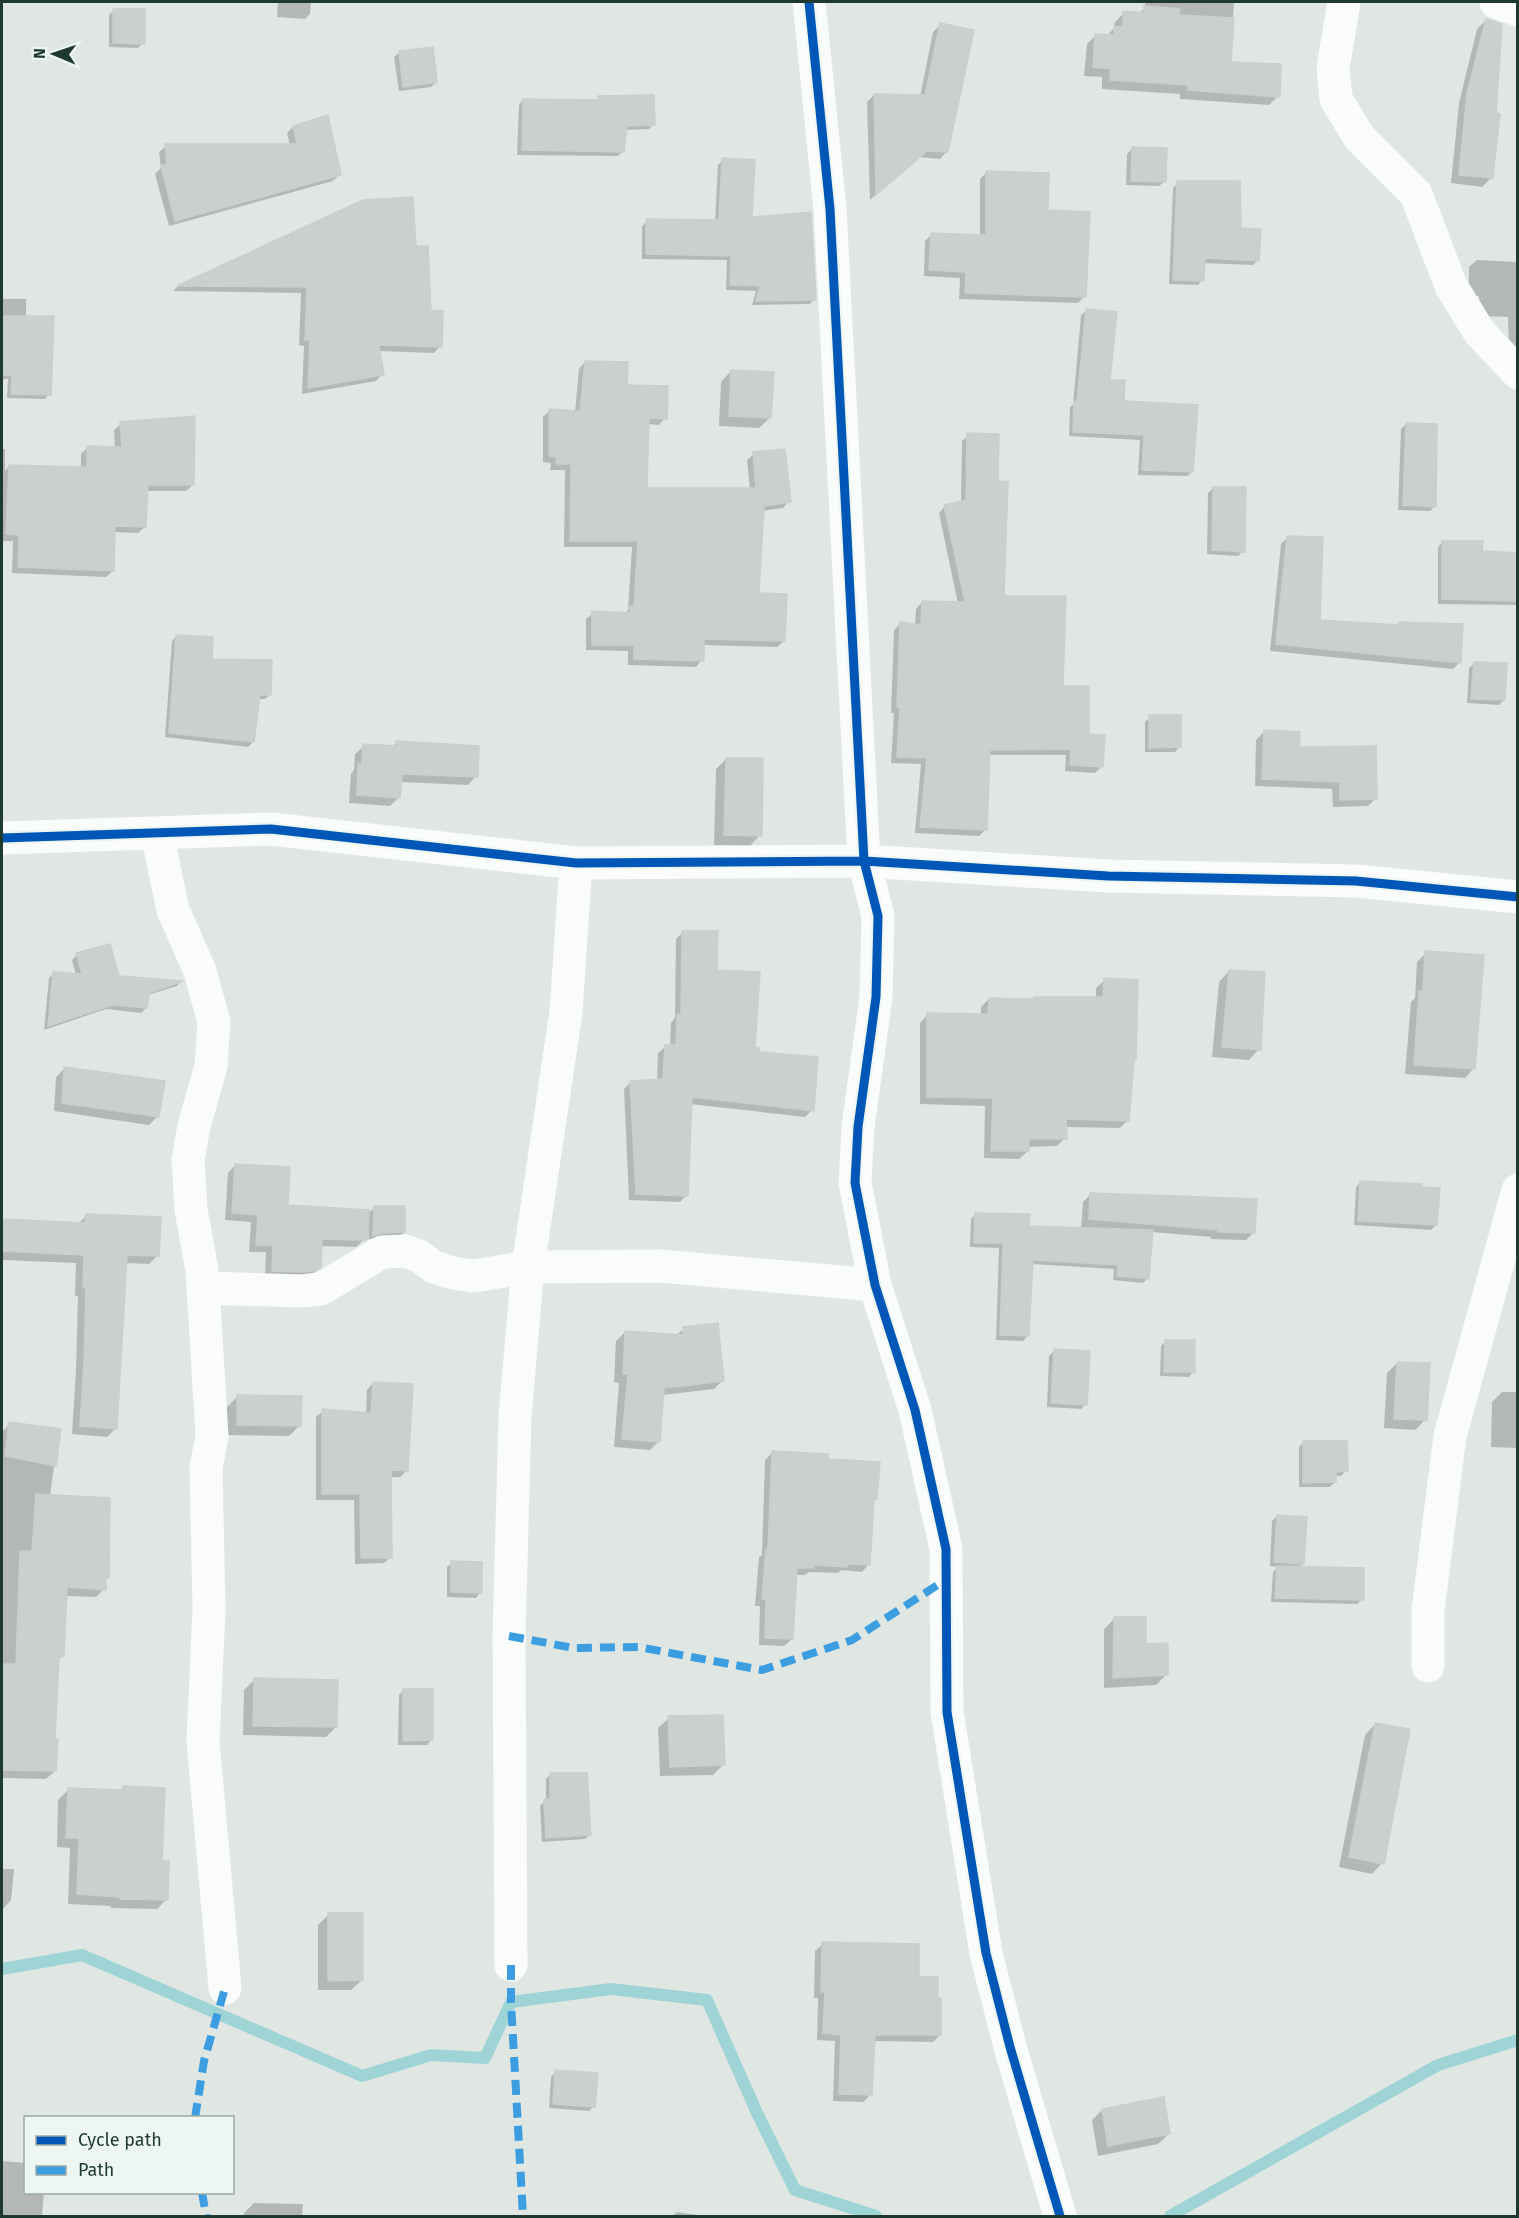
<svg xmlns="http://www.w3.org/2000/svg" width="1519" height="2218" viewBox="0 0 1519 2218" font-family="'Fira Sans',sans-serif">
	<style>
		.shadow { fill: #0003 }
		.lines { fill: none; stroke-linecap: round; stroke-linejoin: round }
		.stream { stroke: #9ed4d6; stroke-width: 12 }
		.building { fill: #cad0cd; stroke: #c9cfcc; stroke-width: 1.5 }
		.minor { stroke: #fafbfb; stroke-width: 33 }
		.quiet { stroke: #3c9ee1; stroke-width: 8; stroke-dasharray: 15 8; stroke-linecap: butt }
		.cycleway-casing { stroke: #edf6f1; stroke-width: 13 }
		.cycleway { stroke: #0057b8; stroke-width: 9 }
	</style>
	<rect width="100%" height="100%" fill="#e0e7e3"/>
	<path class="shadow" d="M 278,2 L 311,2 L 310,14 L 305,19 L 277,17 Z
		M 1145,2 L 1234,2 L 1230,63 L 1278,96 L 1269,105 L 1180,99 L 1180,94 L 1102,89 L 1102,77 L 1084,76 L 1087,44 L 1096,35 L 1107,36 L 1114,28 L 1115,22 L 1124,13 L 1138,14 L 1145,8 Z
		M 114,10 L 143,43 L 138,48 L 109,47 L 109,15 Z
		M 1486,20 L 1491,178 L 1482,187 L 1451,183 L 1459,103 L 1477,29 Z
		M 940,25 L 947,151 L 940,159 L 919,157 L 870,200 L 867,102 L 874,95 L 920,97 L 933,32 Z
		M 399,53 L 436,82 L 431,87 L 399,91 L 394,57 Z
		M 599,98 L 653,125 L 649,129 L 625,130 L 623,151 L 618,156 L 517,155 L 519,105 L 523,100 L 595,101 Z
		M 293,127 L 339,175 L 333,181 L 169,226 L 155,174 L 161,168 L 159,152 L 166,146 L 290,145 L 287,133 Z
		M 1132,149 L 1164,182 L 1159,186 L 1126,185 L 1127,154 Z
		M 723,160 L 751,219 L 814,299 L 810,304 L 752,305 L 756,291 L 726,290 L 727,260 L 642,259 L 642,226 L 647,221 L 715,222 L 718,165 Z
		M 987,172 L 1046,211 L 1085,296 L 1078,303 L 959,299 L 960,278 L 924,276 L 925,241 L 931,235 L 980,236 L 980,179 Z
		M 1178,183 L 1257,261 L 1253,265 L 1203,263 L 1202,280 L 1198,285 L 1169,284 L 1173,188 Z
		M 364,201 L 414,248 L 440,346 L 434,353 L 378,351 L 382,374 L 376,381 L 302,394 L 304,346 L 299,345 L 301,293 L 173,291 L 177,287 Z
		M 1477,260 L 1518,262 L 1518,360 L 1509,352 L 1508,317 L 1480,316 L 1479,296 L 1469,296 L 1469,267 Z
		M 2,299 L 26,299 L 26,317 L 49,394 L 45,399 L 7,398 L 8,379 L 2,379 Z
		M 1086,311 L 1108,381 L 1123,402 L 1192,472 L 1187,476 L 1138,475 L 1140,440 L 1069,436 L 1070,407 L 1073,405 L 1081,315 Z
		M 585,362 L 626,386 L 665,418 L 659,425 L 648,424 L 645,489 L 750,489 L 747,460 L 754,454 L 789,501 L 783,508 L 762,511 L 757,594 L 784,641 L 777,647 L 702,645 L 702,660 L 696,667 L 628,665 L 628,651 L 586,650 L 586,619 L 593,613 L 624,614 L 628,610 L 632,547 L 564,547 L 565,470 L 550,470 L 551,463 L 543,462 L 543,417 L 550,410 L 575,412 L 579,369 Z
		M 731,371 L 770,418 L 759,428 L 719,426 L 721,382 Z
		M 121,424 L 193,485 L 186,491 L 146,491 L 145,527 L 138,533 L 113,532 L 113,571 L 106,577 L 12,573 L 13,541 L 2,541 L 2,449 L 5,449 L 5,471 L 9,466 L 81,469 L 81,454 L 88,447 L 115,448 L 114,430 Z
		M 1406,424 L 1435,506 L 1430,511 L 1398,510 L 1401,429 Z
		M 968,435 L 997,483 L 1003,597 L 1062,687 L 1101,767 L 1095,773 L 1065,771 L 1066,755 L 988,755 L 986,829 L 979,836 L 915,833 L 921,764 L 891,763 L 894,713 L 891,713 L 894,630 L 900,624 L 915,625 L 916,609 L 922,602 L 958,604 L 939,513 L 945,506 L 961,503 L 962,441 Z
		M 1213,488 L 1243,551 L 1238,556 L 1207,554 L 1208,493 Z
		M 1288,537 L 1319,622 L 1396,626 L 1399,623 L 1460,662 L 1453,669 L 1270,651 L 1281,544 Z
		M 1443,542 L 1481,553 L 1518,554 L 1518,605 L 1438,604 L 1438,547 Z
		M 2,635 L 3,635 L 2,683 Z
		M 177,636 L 210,661 L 270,695 L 265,699 L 258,699 L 253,742 L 248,747 L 165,737 L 172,641 Z
		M 1474,664 L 1504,700 L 1499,705 L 1467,703 L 1469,668 Z
		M 1150,717 L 1179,747 L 1175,752 L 1145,752 L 1145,722 Z
		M 1264,732 L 1298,749 L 1376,798 L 1368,806 L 1333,807 L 1332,789 L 1255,786 L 1256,740 Z
		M 397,742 L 476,776 L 468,785 L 400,782 L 399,797 L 390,806 L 349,803 L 351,774 L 354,770 L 355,754 L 364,746 L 392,747 Z
		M 726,759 L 760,835 L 750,846 L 714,845 L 716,769 Z
		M 683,932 L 715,971 L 754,1049 L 812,1110 L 805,1117 L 690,1104 L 687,1195 L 680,1202 L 629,1200 L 624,1089 L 631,1082 L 657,1081 L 658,1053 L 665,1047 L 670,1047 L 671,1023 L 675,1018 L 676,939 Z
		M 1426,953 L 1474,1068 L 1465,1078 L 1405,1074 L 1411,1002 L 1415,998 L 1417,962 Z
		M 77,955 L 118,977 L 180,982 L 177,986 L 148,995 L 146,1008 L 141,1013 L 106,1009 L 44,1030 L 49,978 L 54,973 L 76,975 L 72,960 Z
		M 1229,971 L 1259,1049 L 1249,1060 L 1212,1057 L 1219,982 Z
		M 1105,980 L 1135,1060 L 1133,1062 L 1128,1120 L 1120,1128 L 1065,1127 L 1065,1138 L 1057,1146 L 1028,1147 L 1028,1151 L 1019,1159 L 984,1158 L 985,1106 L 920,1104 L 920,1023 L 928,1014 L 981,1015 L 981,1007 L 989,999 L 1032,1001 L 1034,998 L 1096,999 L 1096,988 Z
		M 64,1069 L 158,1116 L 149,1125 L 54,1111 L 56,1077 Z
		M 235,1165 L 286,1207 L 368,1214 L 374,1208 L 404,1232 L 399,1237 L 369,1239 L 369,1235 L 356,1247 L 321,1246 L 319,1267 L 311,1275 L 265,1278 L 266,1252 L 249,1252 L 251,1222 L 225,1220 L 228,1173 Z
		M 1360,1182 L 1436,1225 L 1431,1230 L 1354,1225 L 1356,1187 Z
		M 1091,1194 L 1254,1232 L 1246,1240 L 1211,1239 L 1211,1237 L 1151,1232 L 1148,1278 L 1143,1283 L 1113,1280 L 1114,1269 L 1031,1264 L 1028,1336 L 1023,1341 L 996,1340 L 999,1248 L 970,1247 L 971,1219 L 976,1214 L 1028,1227 L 1081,1229 L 1083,1202 Z
		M 86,1216 L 158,1255 L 149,1264 L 125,1263 L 116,1428 L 107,1437 L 72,1434 L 76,1370 L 78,1296 L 75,1296 L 76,1263 L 2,1260 L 2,1221 L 78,1224 Z
		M 684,1328 L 723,1380 L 714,1389 L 662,1395 L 659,1441 L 650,1450 L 614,1447 L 619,1383 L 614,1382 L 616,1341 L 625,1332 L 676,1336 Z
		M 1166,1341 L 1193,1372 L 1189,1377 L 1160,1376 L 1161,1346 Z
		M 1054,1351 L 1086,1404 L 1081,1409 L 1047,1407 L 1049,1356 Z
		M 1397,1363 L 1426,1419 L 1415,1430 L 1384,1428 L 1387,1373 Z
		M 373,1383 L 406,1471 L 400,1477 L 390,1477 L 391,1557 L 384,1563 L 355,1564 L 354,1500 L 316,1500 L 316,1417 L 323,1411 L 366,1414 L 367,1390 Z
		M 1502,1392 L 1518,1392 L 1518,1448 L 1491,1447 L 1492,1402 Z
		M 238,1396 L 299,1426 L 289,1436 L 227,1435 L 227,1407 Z
		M 10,1424 L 59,1430 L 50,1496 L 107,1577 L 105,1580 L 104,1589 L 96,1597 L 65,1596 L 63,1655 L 57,1661 L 53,1741 L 55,1771 L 46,1779 L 2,1778 L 2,1430 L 4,1430 Z
		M 1304,1442 L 1346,1471 L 1341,1476 L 1334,1476 L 1335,1482 L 1330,1487 L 1299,1487 L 1299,1447 Z
		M 772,1453 L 827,1460 L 876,1498 L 873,1501 L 869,1564 L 862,1572 L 841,1570 L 838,1573 L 809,1572 L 805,1575 L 795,1575 L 792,1639 L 784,1646 L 759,1645 L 760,1606 L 755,1606 L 759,1557 L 762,1555 L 765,1460 Z
		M 1277,1516 L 1303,1563 L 1298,1568 L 1362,1599 L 1357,1604 L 1271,1602 L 1273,1572 L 1278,1567 L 1270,1566 L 1272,1521 Z
		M 452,1563 L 480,1593 L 476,1598 L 447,1597 L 447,1567 Z
		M 1115,1618 L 1145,1645 L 1167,1674 L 1156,1685 L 1104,1688 L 1104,1629 Z
		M 254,1680 L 336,1727 L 326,1737 L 243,1735 L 244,1690 Z
		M 404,1690 L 431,1740 L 427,1745 L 398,1745 L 399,1695 Z
		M 669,1718 L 723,1765 L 713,1775 L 660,1776 L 658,1728 Z
		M 1375,1724 L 1382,1863 L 1372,1874 L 1339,1867 L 1365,1735 Z
		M 551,1774 L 590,1834 L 585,1839 L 542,1842 L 540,1806 L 546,1800 L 546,1779 Z
		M 123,1788 L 160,1863 L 167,1899 L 157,1909 L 111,1908 L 111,1906 L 68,1904 L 70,1848 L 57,1847 L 58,1800 L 68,1790 L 120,1791 Z
		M 2,1869 L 14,1869 L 11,1900 L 2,1910 Z
		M 328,1915 L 362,1980 L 351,1990 L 318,1990 L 318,1925 Z
		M 823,1944 L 917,1979 L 940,2035 L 933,2042 L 873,2041 L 870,2095 L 863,2102 L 833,2101 L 835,2041 L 817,2040 L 818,1998 L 814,1998 L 815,1951 Z
		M 556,2072 L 594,2106 L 589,2111 L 549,2108 L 551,2077 Z
		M 1102,2110 L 1169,2134 L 1158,2144 L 1098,2156 L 1092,2120 Z
		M 2,2161 L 26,2163 L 26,2192 L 44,2192 L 42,2216 L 2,2216 Z
		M 254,2203 L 303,2204 L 302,2216 L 243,2216 L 244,2213 Z
		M 677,2212 L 705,2216 L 672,2216 Z"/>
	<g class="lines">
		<path class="stream" d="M 2,1969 L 82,1955 L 362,2076 L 431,2055 L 485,2058 L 511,2002 L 611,1989 L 707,2000 L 758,2115 L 795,2190 L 876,2216
			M 1170,2216 L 1438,2065 L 1518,2040"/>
	</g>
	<path class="building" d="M 1144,6 L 1180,9 L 1179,15 L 1234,18 L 1231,62 L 1281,64 L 1280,97 L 1188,90 L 1188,85 L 1110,80 L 1111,69 L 1093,67 L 1095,34 L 1114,35 L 1114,26 L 1123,27 L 1123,11 L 1144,13 Z
		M 113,9 L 145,9 L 145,44 L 113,43 Z
		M 1486,19 L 1502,24 L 1496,113 L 1500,114 L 1493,178 L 1459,175 L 1467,93 Z
		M 940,23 L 974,30 L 948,152 L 927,151 L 876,195 L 874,94 L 925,95 Z
		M 433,47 L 437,82 L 403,87 L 399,51 Z
		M 654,95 L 655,125 L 627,126 L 624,152 L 522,150 L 523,99 L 598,100 L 598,96 Z
		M 328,115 L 341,175 L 175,221 L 161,166 L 167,164 L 165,144 L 297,144 L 293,126 Z
		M 1132,147 L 1167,148 L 1166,182 L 1131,181 Z
		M 722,158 L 755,160 L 752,217 L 811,212 L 816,300 L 756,301 L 760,286 L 730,285 L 731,256 L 646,254 L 646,219 L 719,220 Z
		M 986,171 L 1049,173 L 1048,210 L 1090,212 L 1086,297 L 965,293 L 966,272 L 929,270 L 931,233 L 986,235 Z
		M 1177,181 L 1240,181 L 1241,228 L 1261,229 L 1259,261 L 1205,258 L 1204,281 L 1173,280 Z
		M 413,197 L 416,246 L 428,246 L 431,310 L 443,311 L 442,347 L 379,345 L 384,375 L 308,388 L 310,340 L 305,340 L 307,287 L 177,286 L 363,200 Z
		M 1086,309 L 1117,312 L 1110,380 L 1125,380 L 1124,401 L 1198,405 L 1193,472 L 1142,470 L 1144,435 L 1073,432 L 1074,401 L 1077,401 Z
		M 2,316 L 54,316 L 51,395 L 11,394 L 12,375 L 2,375 Z
		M 585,361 L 628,362 L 627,385 L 668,386 L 667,419 L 649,418 L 647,488 L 756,488 L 753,452 L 785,449 L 791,502 L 764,506 L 759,593 L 787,594 L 785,641 L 704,639 L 704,661 L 634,659 L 634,645 L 592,645 L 592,611 L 630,613 L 630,606 L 634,606 L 638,541 L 570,541 L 571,464 L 556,464 L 556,457 L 549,456 L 549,409 L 580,411 Z
		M 731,370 L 774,372 L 771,418 L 729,416 Z
		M 195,416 L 194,485 L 148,485 L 146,527 L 115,526 L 114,571 L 18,567 L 19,535 L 6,534 L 9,465 L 87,467 L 87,446 L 122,447 L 120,422 Z
		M 1406,423 L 1437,424 L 1436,507 L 1403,505 Z
		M 967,433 L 999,434 L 998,482 L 1008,481 L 1004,596 L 1066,596 L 1063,686 L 1089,686 L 1089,734 L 1105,735 L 1103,767 L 1070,765 L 1071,749 L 990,750 L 987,830 L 920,827 L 927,758 L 897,757 L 900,707 L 897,707 L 900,622 L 921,625 L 922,601 L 965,602 L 944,505 L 966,500 Z
		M 1213,487 L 1246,487 L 1245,552 L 1212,550 Z
		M 1287,536 L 1323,537 L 1320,620 L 1398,625 L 1399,622 L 1463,624 L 1461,663 L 1276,644 Z
		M 1442,541 L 1483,541 L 1482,551 L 1518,553 L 1518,601 L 1442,599 Z
		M 176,635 L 213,637 L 212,659 L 272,660 L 271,695 L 260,695 L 254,742 L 169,733 Z
		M 1474,662 L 1507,663 L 1505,700 L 1471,699 Z
		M 1149,715 L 1181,715 L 1181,747 L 1149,748 Z
		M 1264,730 L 1300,732 L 1299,747 L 1376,746 L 1377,799 L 1340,800 L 1340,782 L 1262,779 Z
		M 396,741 L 479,746 L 478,777 L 402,774 L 400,798 L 357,795 L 358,764 L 362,764 L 363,744 L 396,746 Z
		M 726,758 L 763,758 L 762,836 L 724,835 Z
		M 682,931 L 718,931 L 717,970 L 760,972 L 755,1048 L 759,1048 L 759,1052 L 818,1057 L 814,1111 L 692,1097 L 688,1196 L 636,1194 L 630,1081 L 663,1079 L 665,1045 L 676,1045 L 677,1014 L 681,1014 Z
		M 110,944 L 119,976 L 183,981 L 149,993 L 147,1008 L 112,1005 L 48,1026 L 53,972 L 82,974 L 76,953 Z
		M 1425,951 L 1484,955 L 1475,1069 L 1414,1065 L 1419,991 L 1423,991 Z
		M 1229,970 L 1265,972 L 1261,1050 L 1222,1047 Z
		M 1104,978 L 1138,980 L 1136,1060 L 1134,1060 L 1129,1121 L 1066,1119 L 1067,1139 L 1029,1139 L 1029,1151 L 991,1151 L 993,1098 L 927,1097 L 927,1013 L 988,1014 L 989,998 L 1034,999 L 1034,997 L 1103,997 Z
		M 64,1067 L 165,1081 L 159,1117 L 62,1103 Z
		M 235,1164 L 290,1167 L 288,1205 L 369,1210 L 368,1239 L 365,1240 L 322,1239 L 321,1267 L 315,1271 L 300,1272 L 272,1271 L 273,1245 L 256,1245 L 258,1215 L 232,1213 Z
		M 1360,1181 L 1422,1184 L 1421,1187 L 1440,1188 L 1437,1225 L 1358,1221 Z
		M 1090,1193 L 1257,1199 L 1255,1233 L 1218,1232 L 1218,1230 L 1089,1219 Z
		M 374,1206 L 405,1206 L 405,1232 L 381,1233 L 373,1236 Z
		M 975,1213 L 1030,1214 L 1029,1226 L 1153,1230 L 1149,1279 L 1117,1276 L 1118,1265 L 1033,1260 L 1029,1336 L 1000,1335 L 1003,1243 L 974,1243 Z
		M 86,1214 L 161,1217 L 159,1256 L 127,1255 L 117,1429 L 80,1426 L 84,1360 L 86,1288 L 83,1288 L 84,1255 L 2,1251 L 2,1219 L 85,1223 Z
		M 718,1323 L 724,1381 L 664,1388 L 660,1442 L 622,1439 L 628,1374 L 623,1374 L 625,1331 L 683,1335 L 683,1327 Z
		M 1165,1340 L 1195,1340 L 1195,1372 L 1164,1372 Z
		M 1054,1349 L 1090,1351 L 1087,1405 L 1051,1403 Z
		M 1397,1362 L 1430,1363 L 1427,1420 L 1394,1419 Z
		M 373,1382 L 413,1384 L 408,1471 L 391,1470 L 392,1558 L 361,1558 L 360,1494 L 322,1494 L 322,1409 L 371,1413 Z
		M 237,1395 L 302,1396 L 301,1426 L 237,1425 Z
		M 9,1422 L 61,1429 L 56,1466 L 5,1456 Z
		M 1303,1441 L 1347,1441 L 1348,1471 L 1336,1472 L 1336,1482 L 1303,1483 Z
		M 772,1451 L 828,1454 L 828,1459 L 880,1462 L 877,1499 L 874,1499 L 870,1565 L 847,1564 L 847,1567 L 814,1565 L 814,1568 L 797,1568 L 793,1639 L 765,1638 L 766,1599 L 762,1599 L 766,1549 L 768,1549 Z
		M 36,1494 L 110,1498 L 109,1578 L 106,1578 L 106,1590 L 67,1587 L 64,1656 L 59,1656 L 55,1739 L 58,1739 L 56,1771 L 2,1770 L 2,1664 L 16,1664 L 20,1551 L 32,1551 Z
		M 1277,1515 L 1307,1517 L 1304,1564 L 1274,1562 Z
		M 451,1561 L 482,1562 L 482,1593 L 451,1592 Z
		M 1277,1566 L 1364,1568 L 1364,1600 L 1275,1598 Z
		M 1114,1617 L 1146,1617 L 1146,1644 L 1168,1643 L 1168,1675 L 1113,1678 Z
		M 254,1678 L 338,1680 L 337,1727 L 253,1726 Z
		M 403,1689 L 433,1689 L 433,1740 L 403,1741 Z
		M 723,1715 L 725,1765 L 670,1767 L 668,1716 Z
		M 1375,1723 L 1410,1729 L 1384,1864 L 1349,1857 Z
		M 550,1773 L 587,1773 L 591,1835 L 546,1838 L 544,1799 L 550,1799 Z
		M 123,1786 L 165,1788 L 162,1861 L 169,1861 L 168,1900 L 120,1899 L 120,1897 L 77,1894 L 79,1838 L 66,1838 L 68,1788 L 123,1790 Z
		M 328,1913 L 363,1913 L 363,1980 L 328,1981 Z
		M 822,1942 L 919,1944 L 919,1977 L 938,1977 L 938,1998 L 941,1998 L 941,2035 L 875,2035 L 872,2095 L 839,2094 L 841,2035 L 823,2033 L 825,1992 L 821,1992 Z
		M 555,2070 L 598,2073 L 595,2107 L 553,2104 Z
		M 1164,2097 L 1170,2134 L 1108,2146 L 1102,2109 Z"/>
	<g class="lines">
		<path class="minor" d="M 809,2 L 830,209 L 864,861 L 878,916 L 876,997 L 858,1127 L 855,1183 L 875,1285 L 915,1410 L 946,1549 L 947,1712 L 986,1953 L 1010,2047 L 1060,2216
			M 1344,2 L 1333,68 L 1336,99 L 1359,137 L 1416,194 L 1451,286 L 1480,333 L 1518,373
			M 1496,2 L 1518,10
			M 157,833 L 173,910 L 200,971 L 214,1022 L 211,1066 L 194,1126 L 188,1160 L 191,1210 L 202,1270 L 212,1436 L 206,1468 L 209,1610 L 203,1741 L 225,1988
			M 2,838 L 271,829 L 576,863 L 864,861 L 1108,876 L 1356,881 L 1518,897
			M 203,1288 L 301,1291 L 321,1289 L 382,1252 L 405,1251 L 419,1256 L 434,1267 L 453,1273 L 474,1276 L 528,1267 L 660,1266 L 875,1285
			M 1428,1666 L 1428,1610 L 1450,1436 L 1518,1190
			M 511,1965 L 509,1636 L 515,1416 L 528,1267 L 566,1012 L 576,863"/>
		<path class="quiet" d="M 509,1636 L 574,1648 L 638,1647 L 762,1670 L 852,1640 L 947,1579
			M 511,1965 L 511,2002 L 523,2216
			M 195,2118 L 204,2061 L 225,1988
			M 202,2192 L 206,2216"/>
		<g class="cycleway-casing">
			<path id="cycleway" d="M 809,2 L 830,209 L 864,861 L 878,916 L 876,997 L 858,1127 L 855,1183 L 875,1285 L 915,1410 L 946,1549 L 947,1712 L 986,1953 L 1010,2047 L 1060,2216
				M 2,838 L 271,829 L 576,863 L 864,861 L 1108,876 L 1356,881 L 1518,897"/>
		</g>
		<use href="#cycleway" class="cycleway"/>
	</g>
	<rect width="1519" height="2218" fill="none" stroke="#1e3930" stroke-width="6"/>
	<rect x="24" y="2116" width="210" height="78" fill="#edf6f1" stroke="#9aaaa4" stroke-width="1.5"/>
	<rect x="36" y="2136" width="30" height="9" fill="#0057b8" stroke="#9aaaa4" stroke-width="1.5"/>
	<text x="78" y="2146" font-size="18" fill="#1e3930">Cycle path</text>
	<rect x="36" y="2166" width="30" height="9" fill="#3c9ee1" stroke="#9aaaa4" stroke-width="1.5"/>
	<text x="78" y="2176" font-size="18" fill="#1e3930">Path</text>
	<g transform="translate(54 54) rotate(272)" stroke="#edf6f1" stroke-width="4.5" paint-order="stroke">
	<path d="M0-4.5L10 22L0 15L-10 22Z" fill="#1e3930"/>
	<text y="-9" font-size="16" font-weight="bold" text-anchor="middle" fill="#1e3930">N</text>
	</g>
</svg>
